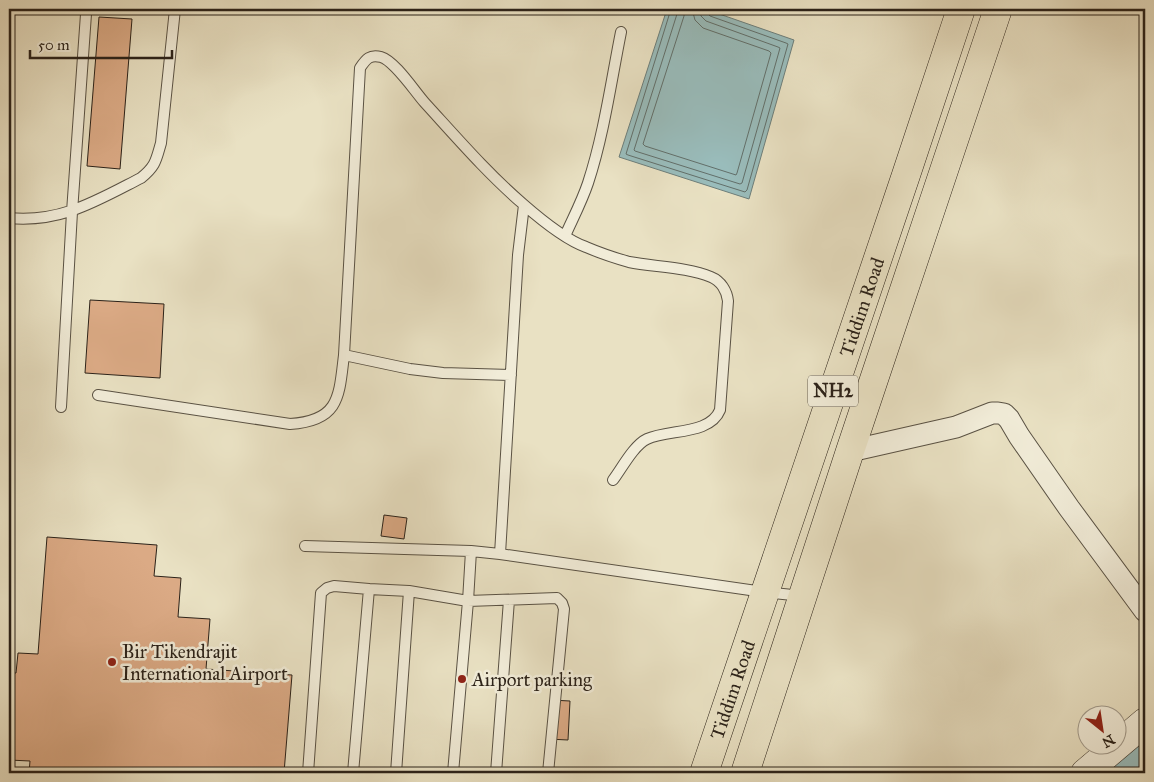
<svg xmlns="http://www.w3.org/2000/svg" width="1154" height="782" viewBox="0 0 1154 782" font-family="'IM FELL Great Primer',serif">
	<style>
		.water { fill: #99bcbb; stroke: #6d7e7a }
		.lines { fill: none; stroke-linecap: round; stroke-linejoin: round }
		.shore { stroke: #626f6a; stroke-width: 1 }
		.building { fill: #dbaa85; stroke: #2b2219 }
		.lane-casing { stroke: #5a5244; stroke-width: 12 }
		.street-casing { stroke: #5a5244; stroke-width: 23 }
		.secondary-casing { stroke: #2b2219; stroke-width: 29 }
		.highway-casing { stroke: #2b2219; stroke-width: 29 }
		.lane { stroke: #f1ecd8; stroke-width: 10 }
		.street { stroke: #f1ecd8; stroke-width: 21 }
		.secondary { stroke: #f1ecd8; stroke-width: 28 }
		.highway { stroke: #e9e1c3; stroke-width: 28 }
		.poi-dot { fill: #8f2418; stroke: #f1ecd8; stroke-width: 2 }
		.labels { text-anchor: middle; stroke-width: 5; stroke-linejoin: round; paint-order: stroke }
		.shield { fill: #f1ecd8; stroke: #665f52; stroke-width: 1 }
		.shield-label { font-size: 18px; font-weight: bold; fill: #2b2219 }
		.street-label { font-size: 19px; fill: #2b2219; stroke: #f1ecd8 }
		.poi-label { font-size: 19px; fill: #2b2219; stroke: #f1ecd8; text-anchor: start }
	</style>
	<rect width="100%" height="100%" fill="#e9e1c3"/>
	<filter id="stains"><feTurbulence type="fractalNoise" baseFrequency=".004" numOctaves="4"/><feColorMatrix values="0 0 0 0 .2 0 0 0 0 .09 0 0 0 0 .02 0 0 0 .5 -.17"/></filter>
	<radialGradient id="worn" r=".72"><stop offset=".6" stop-color="#630" stop-opacity="0"/><stop offset="1" stop-color="#630" stop-opacity=".3"/></radialGradient>
	<path class="water" d="M 667,9 L 705,9 L 794,40 L 749,199 L 619,157 Z
		M 1145,741 L 1145,773 L 1108,773 L 1106,770 Z"/>
	<g class="lines">
		<path class="shore" d="M 671,9 L 626,154 L 628,155 L 745,192 L 747,190 L 788,44 L 786,43 L 710,16 L 707,13 L 706,9
			M 677,9 L 677,14 L 634,150 L 635,151 L 740,184 L 742,183 L 780,48 L 778,47 L 706,21 L 701,16 L 700,9
			M 685,9 L 684,16 L 643,144 L 645,146 L 736,175 L 737,173 L 771,53 L 769,51 L 703,28 L 695,20 L 692,9"/>
	</g>
	<path class="building" d="M 99,17 L 132,19 L 120,169 L 87,166 Z
		M 90,300 L 164,304 L 160,378 L 85,373 Z
		M 384,515 L 407,518 L 404,539 L 381,536 Z
		M 47,537 L 157,545 L 154,576 L 181,578 L 178,617 L 210,619 L 206,669 L 292,675 L 284,773 L 29,773 L 30,761 L 9,760 L 9,673 L 16,673 L 18,653 L 38,654 Z
		M 551,700 L 570,701 L 568,740 L 548,739 Z"/>
	<g class="lines">
		<g class="lane-casing">
			<path id="lane" d="M 9,218 C 61,223 96,201 141,178 C 156,166 156,160 161,143 L 175,9
				M 565,236 C 573,218 582,201 588,183 C 604,134 611,82 621,32
				M 344,355 L 410,369 L 443,373 L 511,375
				M 98,395 L 290,424 C 340,421 339,396 344,355 L 360,68 C 366,59 370,54 381,57 C 395,61 415,92 425,103 C 457,138 488,174 523,204 C 539,218 566,240 586,247 C 600,253 615,258 629,262 C 655,267 687,267 711,277 C 721,281 727,291 728,301 L 720,410 C 710,435 669,429 647,439 C 634,445 622,468 613,480
				M 61,407 L 72,212 L 86,14
				M 305,546 L 471,551 L 500,554 L 764,592 L 802,596
				M 500,554 L 518,255 L 524,205
				M 308,773 L 321,593 L 327,588 L 334,586 L 369,589 L 409,591 L 468,601 L 557,598 L 562,603 L 564,609 L 548,773
				M 353,773 L 369,589
				M 396,773 L 409,591
				M 453,773 L 468,601 L 471,551
				M 496,773 L 509,600"/>
		</g>
		<g class="street-casing">
			<path id="street" d="M 850,451 L 956,427 L 992,413 L 998,413 L 1004,414 L 1009,419 L 1019,436 L 1069,508 L 1145,611"/>
		</g>
		<g class="secondary-casing">
			<path id="secondary" d="M 1085,773 L 1145,722"/>
		</g>
		<g class="highway-casing">
			<g id="highway">
				<path id="s1" d="M 704,773 L 906,175 L 961,9"/>
				<path d="M 745,773 L 850,451 L 998,9"/>
			</g>
		</g>
		<use href="#lane" class="lane"/>
		<use href="#street" class="street"/>
		<use href="#secondary" class="secondary"/>
		<use href="#highway" class="highway"/>
	</g>
	<g class="poi-dot">
		<circle cx="112" cy="662" r="5"/>
		<circle cx="462" cy="679" r="5"/>
	</g>
	<g class="labels">
		<rect class="shield" x="808" y="375.5" width="50" height="31" rx="4"/>
		<g class="shield-label">
			<text x="833" y="397">NH2</text>
		</g>
		<g class="street-label">
			<text dy="7" stroke="none"><textPath href="#s1" startOffset="492">Tiddim Road</textPath></text>
			<text dy="7" stroke="none"><textPath href="#s1" startOffset="88">Tiddim Road</textPath></text>
		</g>
		<g class="poi-label">
			<text x="122" y="658">Bir Tikendrajit<tspan x="122" dy="22">International Airport</tspan></text>
			<text x="472" y="686">Airport parking</text>
		</g>
	</g>
	<rect width="1154" height="782" fill="none" stroke="#e9e1c3" stroke-width="30"/>
	<rect x="10" y="10" width="1134" height="762" fill="none" stroke="#2b2219" stroke-width="2.5"/>
	<rect x="15" y="15" width="1124" height="752" fill="none" stroke="#2b2219"/>
	<g transform="translate(1102 730) rotate(150)"><circle r="24" fill="#f1ecd8" stroke="#a29b8c"/>
	<path d="M0-4L9 19L0 12L-9 19Z" fill="#8f2418"/>
	<text y="-8" font-size="14" font-weight="bold" text-anchor="middle" fill="#2b2219">N</text>
	</g>
	<path d="M30 50v8h142v-8" fill="none" stroke="#2b2219" stroke-width="2.5"/>
	<text x="38" y="50" font-size="15" fill="#2b2219" stroke="#f1ecd8" stroke-width="4" paint-order="stroke">50 m</text>
	<rect width="100%" height="100%" filter="url(#stains)"/>
	<rect width="100%" height="100%" fill="url(#worn)"/>
</svg>
